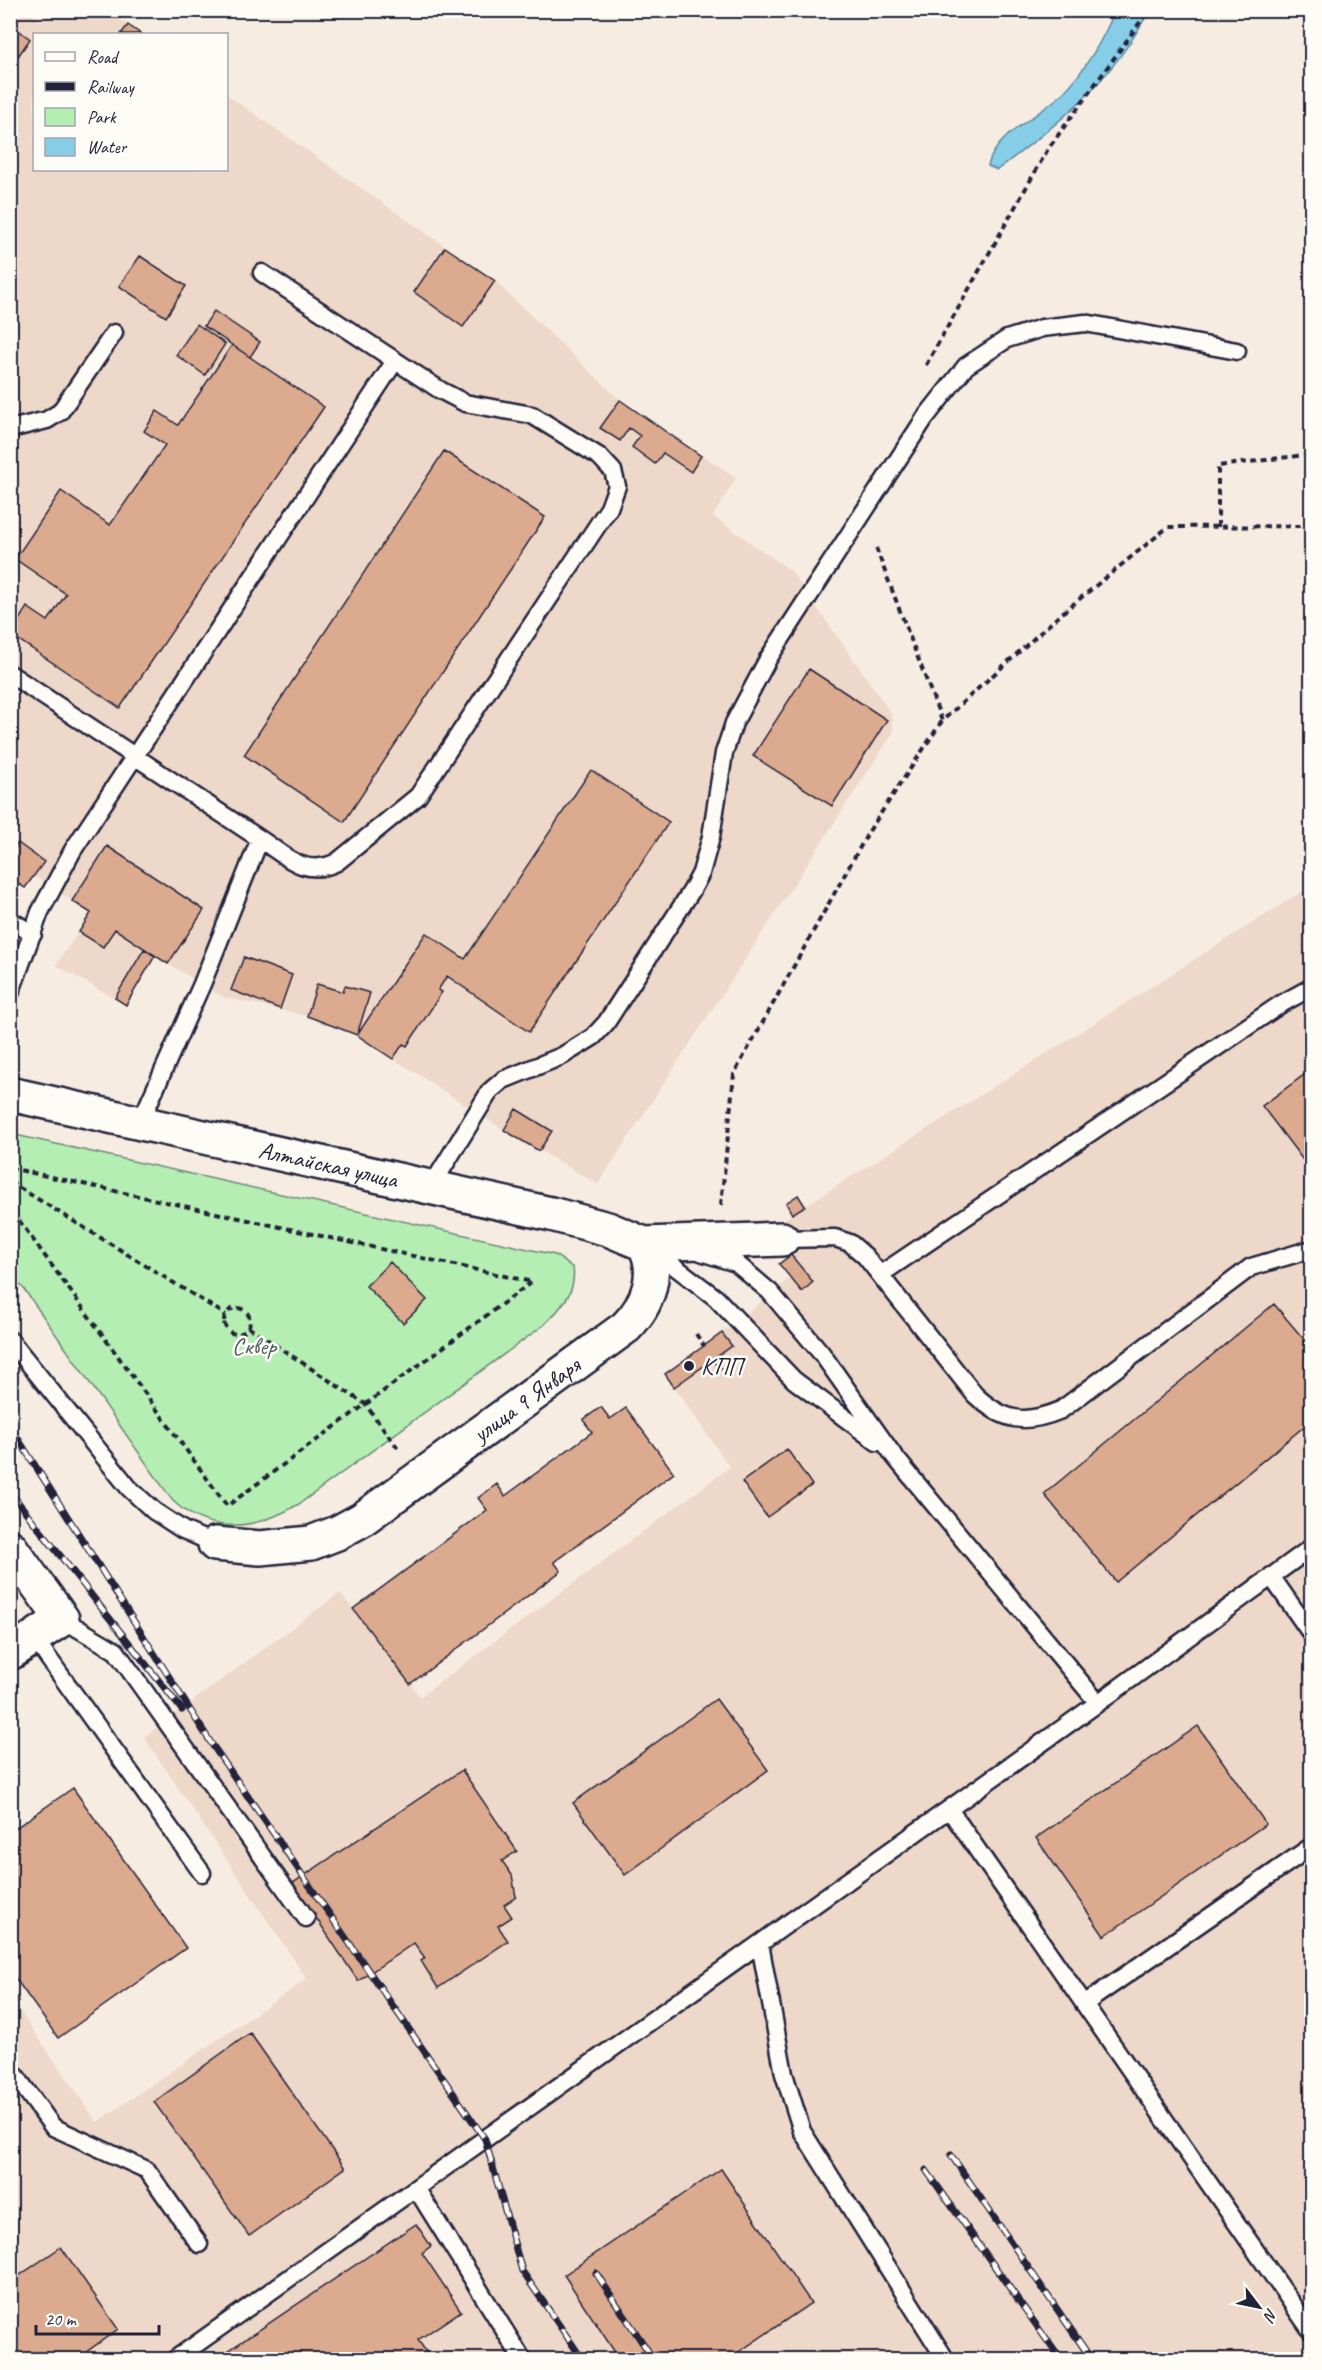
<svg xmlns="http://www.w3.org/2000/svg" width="1322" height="2370" viewBox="0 0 1322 2370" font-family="Caveat,sans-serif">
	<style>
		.built { fill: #eed8c9 }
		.green { fill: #b5eeb2; stroke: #6c8876; stroke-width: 1.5 }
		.water { fill: #86cee7; stroke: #5e89a2; stroke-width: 1.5 }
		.building { fill: #dcaa8f; stroke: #22223b; stroke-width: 1.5 }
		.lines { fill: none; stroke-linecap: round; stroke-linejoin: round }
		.service-casing { stroke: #22223b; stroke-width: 21 }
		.minor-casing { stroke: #22223b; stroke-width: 38 }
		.path { stroke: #22223b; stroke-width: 4; stroke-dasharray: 6 4.5; stroke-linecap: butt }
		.service { stroke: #fdfcf7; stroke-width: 16 }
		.minor { stroke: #fdfcf7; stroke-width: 33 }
		.rail-casing { stroke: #22223b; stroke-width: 7 }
		.rail { stroke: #fdfcf7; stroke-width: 4.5; stroke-dasharray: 14; stroke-linecap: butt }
		.poi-dot { fill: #22223b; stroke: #fdfcf7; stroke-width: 2 }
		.labels { text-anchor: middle; stroke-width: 5; stroke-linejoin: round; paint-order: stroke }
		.street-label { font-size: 24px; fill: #22223b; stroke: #fdfcf7 }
		.park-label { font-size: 24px; fill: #4e5f5f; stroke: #fdfcf7 }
		.poi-label { font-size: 24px; fill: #22223b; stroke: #fdfcf7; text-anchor: start }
	</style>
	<rect width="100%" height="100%" fill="#f6ece2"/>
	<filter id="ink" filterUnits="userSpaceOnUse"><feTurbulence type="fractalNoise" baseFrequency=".0167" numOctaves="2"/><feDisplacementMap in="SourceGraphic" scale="12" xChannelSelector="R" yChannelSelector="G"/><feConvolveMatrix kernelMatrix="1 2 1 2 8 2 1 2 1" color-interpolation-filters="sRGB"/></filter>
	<g filter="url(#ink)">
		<path class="built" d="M 11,11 L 26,11 L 42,22 L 51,11 L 107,11 L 141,34 L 34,34 L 34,170 L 226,170 L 227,95 L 495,281 L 620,400 L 736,478 L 713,516 L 791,571 L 891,713 L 893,733 L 598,1184 L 504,1130 L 357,1035 L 307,1016 L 223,997 L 155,956 L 126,1005 L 56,965 L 91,913 L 34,876 L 11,878 Z
			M 1311,886 L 1311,2359 L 11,2359 L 10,1997 L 97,2122 L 307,1979 L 144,1737 L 340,1593 L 420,1697 L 730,1467 L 665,1374 L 738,1321 L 790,1278 L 779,1264 L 790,1254 L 775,1225 Z"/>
		<path class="green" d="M 11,1134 L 555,1255 L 573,1268 C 577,1292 560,1309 544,1325 L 299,1504 C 257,1529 210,1537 172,1500 L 24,1289 L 11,1276 Z"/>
		<path class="water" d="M 1115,10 L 1149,11 C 1111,82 1061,122 997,170 L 988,166 C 995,133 1041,116 1063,93 C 1084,72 1104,38 1115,10 Z"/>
		<path class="building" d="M 128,25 L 141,34 L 121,34 Z
			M 18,30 L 30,39 L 10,68 L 10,40 Z
			M 445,247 L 495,281 L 463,327 L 414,292 Z
			M 140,256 L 186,286 L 166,317 L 119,286 Z
			M 214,311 L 260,342 L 250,357 L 204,326 Z
			M 197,324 L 225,344 L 205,375 L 176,355 Z
			M 232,345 L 324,407 L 120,708 L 10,634 L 27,607 L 48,621 L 66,594 L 15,559 L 61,491 L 110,525 L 165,445 L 144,431 L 157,411 L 178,425 Z
			M 620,400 L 701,456 L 691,472 L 663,453 L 655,464 L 632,447 L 640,436 L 629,428 L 620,441 L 600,428 Z
			M 444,451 L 545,517 L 344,822 L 244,755 Z
			M 809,669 L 887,720 L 832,806 L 753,756 Z
			M 591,770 L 669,822 L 529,1032 L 447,976 L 438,990 L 442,992 L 407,1046 L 403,1044 L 393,1059 L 357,1035 L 426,933 L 465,959 Z
			M 18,843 L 44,862 L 25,888 L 10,878 L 10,853 Z
			M 107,846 L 204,910 L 168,964 L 115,929 L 103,947 L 79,932 L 91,913 L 72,901 Z
			M 144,949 L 155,956 L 126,1005 L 115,998 Z
			M 244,957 L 292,975 L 280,1009 L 231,990 Z
			M 317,984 L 343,992 L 345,986 L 370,993 L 357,1035 L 307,1016 Z
			M 1312,1069 L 1312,1172 L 1262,1106 Z
			M 516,1109 L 552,1131 L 539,1151 L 504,1130 Z
			M 798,1195 L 805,1206 L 792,1214 L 786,1203 Z
			M 791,1255 L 813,1282 L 802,1292 L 779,1264 Z
			M 390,1262 L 427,1300 L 403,1323 L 366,1286 Z
			M 1274,1304 L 1312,1349 L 1312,1420 L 1116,1582 L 1044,1494 Z
			M 722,1333 L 732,1346 L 674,1387 L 665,1374 Z
			M 601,1407 L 610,1419 L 626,1408 L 674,1473 L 554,1562 L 561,1571 L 410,1684 L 353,1609 L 487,1510 L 478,1498 L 497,1484 L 505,1496 L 592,1432 L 583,1420 Z
			M 787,1449 L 812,1485 L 767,1517 L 742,1482 Z
			M 716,1699 L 768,1770 L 625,1875 L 573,1803 Z
			M 1198,1726 L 1266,1824 L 1104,1936 L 1036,1838 Z
			M 462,1770 L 517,1851 L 502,1861 L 512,1875 L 516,1897 L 504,1905 L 512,1917 L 498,1926 L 508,1941 L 438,1988 L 421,1961 L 425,1958 L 414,1943 L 358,1981 L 293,1883 Z
			M 73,1788 L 186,1948 L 58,2038 L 10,1971 L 10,1832 Z
			M 250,2033 L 345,2168 L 249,2236 L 154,2102 Z
			M 721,2169 L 811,2303 L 727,2360 L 620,2360 L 564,2275 Z
			M 416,2224 L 431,2246 L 422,2253 L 461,2311 L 418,2340 L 431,2359 L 225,2360 L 222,2355 Z
			M 61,2247 L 118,2329 L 75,2360 L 10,2360 L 10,2282 Z"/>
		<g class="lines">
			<g class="service-casing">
				<path id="service" d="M 10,429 L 47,420 L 60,412 L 114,333
					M 10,674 L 260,839
					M 10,920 L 33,934
					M 10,994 L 40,912 L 73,850 L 395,361
					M 140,1123 L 202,984 L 260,839 C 286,856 305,878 337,862 L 418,796 L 609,508 L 617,486 L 613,471 L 600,457 L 532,415 L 465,403 L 440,390 L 262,273
					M 431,1187 L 490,1091 L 503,1080 L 562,1056 L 593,1037 L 606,1023 L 692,890 L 701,873 L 711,837 L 724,753 L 734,723 L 768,659 L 925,418 L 966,366 L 1007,339 L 1042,328 L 1085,323 L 1237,351
					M 782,1239 L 835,1238 L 850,1243 L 865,1256 L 975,1395 C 1004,1422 1025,1425 1061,1410 L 1251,1267 L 1312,1249
					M 649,1247 L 716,1298 L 794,1380 L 877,1442
					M 701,1252 L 736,1263 L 770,1292 L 822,1354 L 894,1456 L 1098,1703
					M 881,1274 L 1281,1004 L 1312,987
					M 10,1340 L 129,1488 L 154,1511 L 183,1530 L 215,1544
					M 1271,1576 L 1312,1635
					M 62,1619 L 116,1651 L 306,1918
					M 34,1638 L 202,1873
					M 949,1809 L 1312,2332
					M 760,1944 L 784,2074 L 802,2131 L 946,2360
					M 1084,2004 L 1312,1846
					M 10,2068 L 53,2127 L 147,2170 L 199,2244
					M 416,2188 L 523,2360
					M 174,2360 L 1098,1703 L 1312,1547"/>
			</g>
			<g class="minor-casing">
				<g id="minor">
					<path id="s1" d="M 10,1094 L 551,1214 L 608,1229 L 644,1244 L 782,1239"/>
					<path id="s2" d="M 215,1544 L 260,1548 L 311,1543 L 337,1533 L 361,1520 L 626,1327 C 648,1305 660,1272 644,1244"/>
					<path d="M 10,1547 L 62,1619 L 10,1653"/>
				</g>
			</g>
			<path class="path" d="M 926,365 L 1048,149 L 1149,10
				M 1218,527 L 1218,466 L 1312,454
				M 876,548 L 942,721
				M 10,1168 L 532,1282 L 227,1506 L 10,1208
				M 10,1182 L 226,1315
				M 721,1205 L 734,1074 L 869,831 L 942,721 L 1061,614 L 1168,527 L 1312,526
				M224 1321a13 13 0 1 1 26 0a13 13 0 1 1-26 0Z
				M 248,1327 L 365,1404 L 398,1448
				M 696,1334 L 704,1346
				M 713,1359 L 721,1369"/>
			<use href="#service" class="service"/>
			<use href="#minor" class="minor"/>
			<g class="rail-casing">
				<path id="rail" d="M 10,1426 L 213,1746 L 485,2139 L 522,2271 L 583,2360
					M 10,1492 L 182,1710
					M 951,2155 L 1092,2360
					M 926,2170 L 1061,2360
					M 596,2273 L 654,2360"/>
			</g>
			<use href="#rail" class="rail"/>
		</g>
	</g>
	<circle class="poi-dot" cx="689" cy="1366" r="6"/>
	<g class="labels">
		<g class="street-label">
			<text dy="8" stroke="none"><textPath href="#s1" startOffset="326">Алтайская улица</textPath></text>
			<text dy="8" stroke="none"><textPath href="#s2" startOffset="356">улица 9 Января</textPath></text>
		</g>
		<g class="park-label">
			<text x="254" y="1354">Сквер</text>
		</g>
		<g class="poi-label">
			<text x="701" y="1374">КПП</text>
		</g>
	</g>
	<rect width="1322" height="2370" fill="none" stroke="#fdfcf7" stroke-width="36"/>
	<rect x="18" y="18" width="1286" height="2334" fill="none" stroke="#22223b" stroke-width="2" filter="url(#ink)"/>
	<rect x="33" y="33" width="195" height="138" fill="#fdfcf7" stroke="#a5a5ac" stroke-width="1.5"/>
	<rect x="45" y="52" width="30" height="9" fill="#fdfcf7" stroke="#a5a5ac" stroke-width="1.5"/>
	<text x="87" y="63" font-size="18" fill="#22223b">Road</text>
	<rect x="45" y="82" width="30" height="9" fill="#22223b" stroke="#a5a5ac" stroke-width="1.5"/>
	<text x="87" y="93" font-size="18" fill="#22223b">Railway</text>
	<rect x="45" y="108" width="30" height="18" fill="#b5eeb2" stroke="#a5a5ac" stroke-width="1.5"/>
	<text x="87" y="123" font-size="18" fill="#22223b">Park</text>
	<rect x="45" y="138" width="30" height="18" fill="#86cee7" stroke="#a5a5ac" stroke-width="1.5"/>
	<text x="87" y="153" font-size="18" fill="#22223b">Water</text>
	<g transform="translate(1259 2307) rotate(122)" stroke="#fdfcf7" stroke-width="4.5" paint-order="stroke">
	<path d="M0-4.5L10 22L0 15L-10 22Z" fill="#22223b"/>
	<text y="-9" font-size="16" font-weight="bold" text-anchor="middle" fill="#22223b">N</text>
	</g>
	<path d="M36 2325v9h123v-9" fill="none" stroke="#22223b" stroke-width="3"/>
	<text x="45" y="2325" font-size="18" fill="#22223b" stroke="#fdfcf7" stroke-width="4.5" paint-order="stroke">20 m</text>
</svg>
